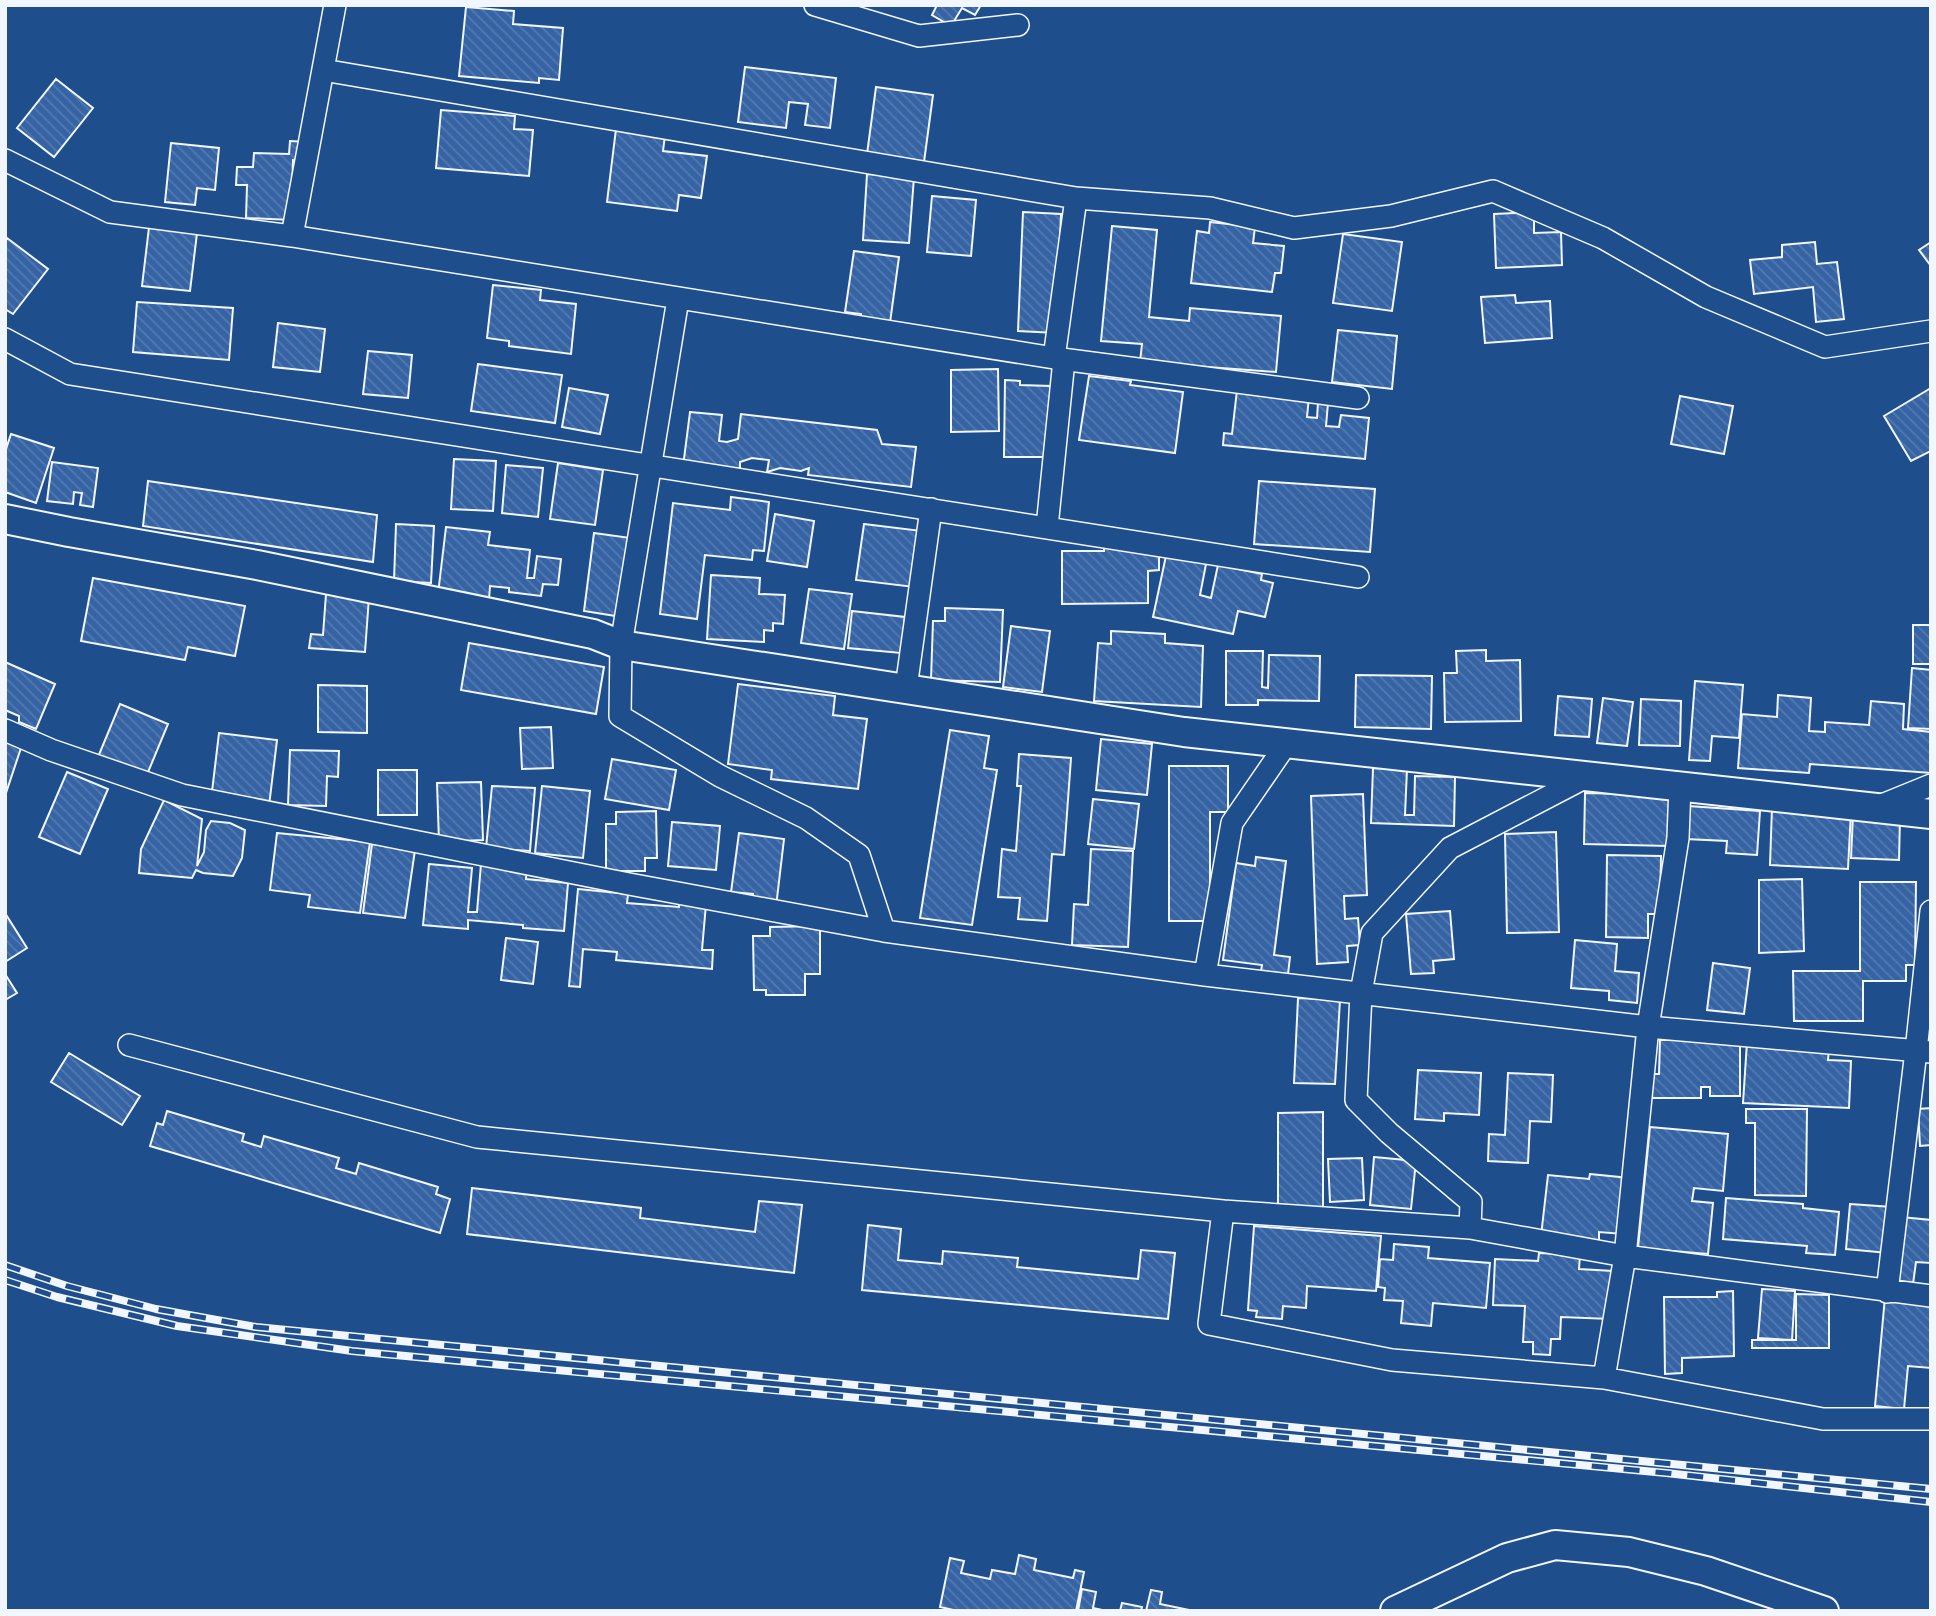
<svg xmlns="http://www.w3.org/2000/svg" width="1936" height="1616" viewBox="0 0 1936 1616" font-family="Signika,sans-serif">
	<style>
		.building { fill: url(#building-back-hatch); stroke: #f2f6ff; stroke-width: 2 }
		.lines { fill: none; stroke-linecap: round; stroke-linejoin: round }
		.street-casing { stroke: #f2f6ff; stroke-width: 24 }
		.secondary-casing { stroke: #f2f6ff; stroke-width: 32 }
		.street { stroke: #1f4e8c; stroke-width: 21 }
		.secondary { stroke: #1f4e8c; stroke-width: 28 }
		.rail-casing { stroke: #f2f6ff; stroke-width: 8 }
		.rail { stroke: #1f4e8c; stroke-width: 5; stroke-dasharray: 16; stroke-linecap: butt }
	</style>
	<defs>
		<pattern id="building-back-hatch" width="6" height="6" patternUnits="userSpaceOnUse" patternTransform="scale(1.75)"><rect width="6" height="6" fill="#3563a3"/><path d="M-1 5l2 2M0 0l6 6M5-1l2 2" fill="none" stroke="#537ab1"/></pattern>
	</defs>
	<rect width="100%" height="100%" fill="#1f4e8c"/>
	<path class="building" d="M 937,5 L 981,5 L 975,15 L 962,8 L 951,26 L 932,15 Z
		M 466,7 L 514,11 L 513,24 L 563,28 L 559,80 L 539,78 L 539,83 L 459,76 Z
		M 745,67 L 836,78 L 830,128 L 805,125 L 808,104 L 789,102 L 786,128 L 738,122 Z
		M 56,79 L 93,108 L 54,157 L 17,128 Z
		M 876,87 L 933,95 L 924,162 L 867,154 Z
		M 441,110 L 515,116 L 514,129 L 533,130 L 529,176 L 436,168 Z
		M 616,129 L 665,135 L 663,151 L 707,156 L 701,198 L 679,195 L 677,211 L 607,202 Z
		M 290,141 L 307,142 L 306,161 L 293,160 L 291,220 L 246,218 L 247,185 L 236,185 L 237,167 L 253,167 L 254,153 L 289,154 Z
		M 171,143 L 219,148 L 215,190 L 197,188 L 195,205 L 165,202 Z
		M 867,174 L 914,177 L 909,243 L 863,240 Z
		M 932,196 L 976,200 L 971,256 L 927,252 Z
		M 1023,212 L 1061,214 L 1056,333 L 1018,331 Z
		M 1534,212 L 1534,233 L 1561,232 L 1562,265 L 1496,268 L 1494,214 Z
		M 150,219 L 198,225 L 190,291 L 142,286 Z
		M 1210,222 L 1255,227 L 1253,243 L 1284,246 L 1281,273 L 1275,273 L 1272,292 L 1191,283 L 1197,231 L 1209,233 Z
		M 1112,226 L 1157,230 L 1149,317 L 1189,321 L 1190,308 L 1281,316 L 1276,372 L 1140,362 L 1142,344 L 1101,341 Z
		M 1343,234 L 1402,242 L 1392,311 L 1333,303 Z
		M 7,238 L 48,269 L 13,314 L 5,309 L 5,241 Z
		M 1815,242 L 1817,264 L 1837,262 L 1844,319 L 1816,322 L 1813,287 L 1754,294 L 1750,260 L 1782,257 L 1782,245 Z
		M 1931,242 L 1931,266 L 1919,250 Z
		M 854,251 L 899,257 L 889,330 L 859,327 L 861,314 L 845,312 Z
		M 493,285 L 541,290 L 540,300 L 576,304 L 571,354 L 509,346 L 509,341 L 487,338 Z
		M 1515,295 L 1516,303 L 1550,301 L 1552,338 L 1485,343 L 1481,297 Z
		M 137,302 L 233,308 L 229,360 L 133,352 Z
		M 278,323 L 325,329 L 320,372 L 273,367 Z
		M 1338,330 L 1397,336 L 1392,389 L 1332,382 Z
		M 368,351 L 412,355 L 408,398 L 363,394 Z
		M 478,364 L 562,375 L 555,423 L 471,411 Z
		M 998,369 L 999,431 L 951,432 L 951,370 Z
		M 1089,376 L 1131,381 L 1130,385 L 1183,392 L 1175,453 L 1079,440 Z
		M 1005,380 L 1020,381 L 1020,385 L 1051,386 L 1050,457 L 1004,457 Z
		M 569,388 L 608,395 L 600,434 L 562,427 Z
		M 1931,388 L 1931,451 L 1911,461 L 1884,416 Z
		M 1237,390 L 1309,397 L 1307,417 L 1317,418 L 1318,403 L 1328,403 L 1326,426 L 1339,427 L 1341,415 L 1369,418 L 1365,459 L 1223,445 L 1224,433 L 1232,434 Z
		M 1680,396 L 1733,406 L 1724,454 L 1671,444 Z
		M 690,412 L 722,415 L 719,441 L 727,442 L 738,439 L 741,414 L 877,430 L 882,444 L 916,447 L 911,487 L 808,475 L 809,468 L 801,471 L 780,468 L 767,472 L 769,460 L 752,458 L 740,462 L 740,468 L 724,473 L 686,469 L 684,459 Z
		M 11,434 L 54,448 L 36,503 L 5,492 L 5,452 Z
		M 454,459 L 496,461 L 493,511 L 451,509 Z
		M 52,462 L 98,468 L 93,507 L 80,505 L 82,493 L 74,492 L 73,504 L 47,501 Z
		M 558,463 L 603,470 L 595,525 L 550,519 Z
		M 506,465 L 543,468 L 538,517 L 502,513 Z
		M 148,481 L 377,515 L 373,562 L 143,526 Z
		M 1259,481 L 1375,489 L 1370,552 L 1254,544 Z
		M 731,497 L 769,502 L 764,551 L 753,550 L 752,560 L 705,555 L 697,619 L 660,614 L 673,503 L 730,510 Z
		M 775,514 L 814,521 L 807,567 L 767,561 Z
		M 396,524 L 434,526 L 431,583 L 394,581 Z
		M 864,524 L 922,531 L 914,587 L 856,580 Z
		M 446,527 L 490,532 L 488,545 L 530,550 L 527,578 L 534,578 L 537,556 L 561,559 L 558,585 L 543,584 L 541,596 L 509,592 L 509,588 L 490,586 L 489,600 L 438,594 Z
		M 594,533 L 638,539 L 622,617 L 584,611 Z
		M 1159,547 L 1159,570 L 1148,571 L 1148,603 L 1062,604 L 1062,551 L 1104,551 L 1104,548 Z
		M 1167,551 L 1207,559 L 1200,595 L 1211,598 L 1218,565 L 1262,574 L 1261,580 L 1273,583 L 1265,617 L 1238,611 L 1233,634 L 1153,617 Z
		M 711,575 L 760,578 L 759,594 L 785,595 L 783,624 L 773,623 L 773,631 L 764,630 L 764,642 L 707,639 Z
		M 93,578 L 245,606 L 235,656 L 188,647 L 185,660 L 81,641 Z
		M 809,589 L 852,594 L 844,649 L 801,643 Z
		M 326,594 L 369,597 L 365,652 L 309,648 L 311,634 L 323,635 Z
		M 945,608 L 1003,610 L 1000,682 L 931,680 L 933,621 L 945,621 Z
		M 852,611 L 905,617 L 901,653 L 848,648 Z
		M 1913,625 L 1931,625 L 1931,664 L 1913,664 Z
		M 1011,626 L 1050,631 L 1042,692 L 1003,687 Z
		M 1111,631 L 1165,634 L 1165,643 L 1203,646 L 1201,707 L 1094,701 L 1098,643 L 1111,644 Z
		M 469,643 L 604,667 L 596,714 L 461,690 Z
		M 1486,650 L 1486,661 L 1520,660 L 1521,721 L 1445,722 L 1444,673 L 1457,673 L 1456,651 Z
		M 1226,651 L 1263,651 L 1262,687 L 1268,688 L 1269,655 L 1320,656 L 1319,701 L 1258,700 L 1258,705 L 1226,705 Z
		M 5,662 L 55,684 L 36,729 L 19,722 L 19,716 L 5,710 Z
		M 1912,668 L 1931,670 L 1931,729 L 1908,728 Z
		M 1356,675 L 1432,676 L 1431,729 L 1355,727 Z
		M 1695,681 L 1743,685 L 1739,738 L 1712,736 L 1710,761 L 1689,760 Z
		M 738,684 L 835,696 L 833,715 L 867,719 L 858,789 L 771,779 L 772,770 L 728,764 Z
		M 318,685 L 367,686 L 367,733 L 318,732 Z
		M 1778,695 L 1811,698 L 1809,731 L 1825,732 L 1825,722 L 1869,725 L 1871,701 L 1904,704 L 1903,729 L 1931,732 L 1931,773 L 1810,764 L 1809,773 L 1738,768 L 1742,714 L 1777,717 Z
		M 1558,696 L 1592,699 L 1589,737 L 1555,735 Z
		M 1603,698 L 1633,702 L 1627,746 L 1597,743 Z
		M 1641,699 L 1681,701 L 1680,746 L 1639,745 Z
		M 120,704 L 168,724 L 146,777 L 98,757 Z
		M 551,727 L 553,768 L 522,769 L 520,728 Z
		M 950,730 L 989,736 L 984,768 L 997,770 L 972,925 L 920,918 Z
		M 219,733 L 277,740 L 269,806 L 211,800 Z
		M 5,736 L 23,742 L 5,796 Z
		M 1101,739 L 1152,744 L 1147,795 L 1096,790 Z
		M 290,750 L 339,751 L 338,777 L 327,776 L 326,806 L 288,805 Z
		M 1019,754 L 1071,758 L 1064,855 L 1052,854 L 1047,921 L 1018,919 L 1020,898 L 998,897 L 1002,849 L 1016,851 L 1021,786 L 1017,786 Z
		M 612,759 L 676,770 L 669,810 L 605,799 Z
		M 1169,766 L 1228,766 L 1228,812 L 1210,812 L 1210,921 L 1169,921 Z
		M 1373,768 L 1407,769 L 1405,815 L 1414,815 L 1415,776 L 1455,777 L 1454,826 L 1371,823 Z
		M 378,770 L 417,770 L 417,815 L 378,815 Z
		M 67,772 L 108,789 L 80,854 L 39,837 Z
		M 481,782 L 483,840 L 439,842 L 437,783 Z
		M 492,786 L 535,788 L 530,851 L 486,848 Z
		M 542,786 L 590,791 L 583,858 L 535,853 Z
		M 1585,793 L 1670,795 L 1669,846 L 1584,844 Z
		M 1363,794 L 1367,895 L 1344,896 L 1345,919 L 1358,918 L 1360,945 L 1347,946 L 1348,962 L 1317,964 L 1311,796 Z
		M 1093,799 L 1139,804 L 1134,849 L 1088,844 Z
		M 164,800 L 202,819 L 197,866 L 204,852 L 206,830 L 211,821 L 230,823 L 245,830 L 242,858 L 233,876 L 203,873 L 196,870 L 192,878 L 139,873 L 141,849 Z
		M 1688,806 L 1760,811 L 1757,855 L 1726,853 L 1727,841 L 1686,839 Z
		M 1772,807 L 1851,811 L 1848,869 L 1770,865 Z
		M 656,811 L 657,858 L 645,858 L 645,871 L 606,871 L 606,824 L 616,824 L 616,812 Z
		M 1853,815 L 1900,818 L 1899,860 L 1851,858 Z
		M 672,822 L 720,826 L 716,870 L 668,866 Z
		M 1556,832 L 1559,932 L 1507,933 L 1505,834 Z
		M 277,833 L 370,842 L 360,913 L 308,907 L 310,895 L 270,890 Z
		M 739,833 L 784,839 L 776,907 L 752,904 L 753,894 L 731,892 Z
		M 372,844 L 415,850 L 405,918 L 363,913 Z
		M 1091,849 L 1133,851 L 1128,947 L 1072,945 L 1074,904 L 1088,905 Z
		M 1607,855 L 1661,856 L 1660,914 L 1648,914 L 1648,938 L 1606,937 Z
		M 1256,857 L 1286,861 L 1274,955 L 1290,957 L 1288,974 L 1261,971 L 1262,965 L 1223,960 L 1236,863 L 1255,866 Z
		M 429,864 L 472,868 L 468,912 L 477,912 L 481,864 L 527,868 L 526,879 L 568,883 L 564,931 L 523,928 L 523,925 L 468,920 L 468,929 L 423,925 Z
		M 1802,879 L 1804,951 L 1759,953 L 1759,880 Z
		M 1860,882 L 1916,882 L 1915,965 L 1906,965 L 1906,981 L 1863,981 L 1863,1021 L 1794,1021 L 1793,971 L 1860,971 Z
		M 578,889 L 628,894 L 627,903 L 679,907 L 679,902 L 706,904 L 702,950 L 713,950 L 712,969 L 616,960 L 617,952 L 583,949 L 580,987 L 569,986 Z
		M 1450,911 L 1454,959 L 1433,961 L 1434,973 L 1411,974 L 1406,914 Z
		M 5,913 L 27,948 L 5,962 Z
		M 820,926 L 820,974 L 805,974 L 805,995 L 766,995 L 766,990 L 754,990 L 753,936 L 770,936 L 770,927 Z
		M 506,938 L 538,942 L 533,984 L 501,980 Z
		M 1575,940 L 1617,944 L 1615,971 L 1639,973 L 1637,1003 L 1609,1000 L 1609,991 L 1571,988 Z
		M 1713,963 L 1750,968 L 1744,1014 L 1707,1010 Z
		M 5,974 L 17,993 L 5,1000 Z
		M 1298,998 L 1340,1000 L 1335,1084 L 1294,1083 Z
		M 1660,1040 L 1740,1040 L 1740,1096 L 1710,1096 L 1710,1087 L 1701,1087 L 1701,1098 L 1649,1098 L 1650,1074 L 1659,1074 Z
		M 1747,1042 L 1829,1048 L 1828,1060 L 1851,1061 L 1849,1108 L 1743,1103 Z
		M 69,1053 L 140,1096 L 122,1125 L 51,1082 Z
		M 1418,1070 L 1481,1073 L 1479,1115 L 1444,1113 L 1444,1121 L 1415,1119 Z
		M 1508,1073 L 1553,1075 L 1551,1122 L 1530,1121 L 1528,1163 L 1488,1161 L 1489,1134 L 1505,1135 Z
		M 1931,1108 L 1931,1145 L 1920,1146 L 1918,1109 Z
		M 1746,1109 L 1807,1109 L 1806,1196 L 1755,1195 L 1755,1123 L 1746,1123 Z
		M 167,1111 L 244,1134 L 242,1141 L 261,1147 L 264,1136 L 339,1158 L 336,1168 L 356,1174 L 359,1163 L 438,1187 L 436,1194 L 450,1199 L 440,1233 L 150,1146 L 157,1123 L 163,1125 Z
		M 1323,1112 L 1323,1211 L 1278,1211 L 1278,1113 Z
		M 1650,1127 L 1728,1134 L 1723,1191 L 1694,1188 L 1692,1201 L 1713,1203 L 1708,1254 L 1638,1248 Z
		M 1374,1157 L 1416,1161 L 1411,1209 L 1370,1205 Z
		M 1362,1158 L 1364,1200 L 1330,1202 L 1328,1159 Z
		M 1590,1174 L 1629,1178 L 1623,1234 L 1599,1232 L 1599,1242 L 1541,1236 L 1548,1175 L 1589,1179 Z
		M 472,1188 L 641,1208 L 640,1218 L 755,1232 L 759,1201 L 802,1205 L 794,1273 L 467,1234 Z
		M 1726,1198 L 1803,1204 L 1803,1208 L 1839,1212 L 1835,1255 L 1806,1253 L 1807,1246 L 1723,1239 Z
		M 1850,1204 L 1892,1207 L 1888,1253 L 1846,1249 Z
		M 1901,1217 L 1931,1220 L 1931,1263 L 1916,1262 L 1913,1284 L 1894,1282 Z
		M 868,1225 L 901,1229 L 898,1260 L 942,1264 L 943,1251 L 1018,1258 L 1017,1267 L 1138,1279 L 1141,1250 L 1175,1253 L 1168,1319 L 862,1290 Z
		M 1254,1226 L 1381,1236 L 1376,1291 L 1307,1286 L 1306,1308 L 1283,1306 L 1282,1319 L 1256,1317 L 1257,1311 L 1248,1310 Z
		M 1394,1244 L 1429,1247 L 1428,1258 L 1490,1263 L 1486,1308 L 1433,1303 L 1431,1326 L 1401,1323 L 1403,1301 L 1384,1300 L 1385,1288 L 1378,1287 L 1380,1259 L 1393,1260 Z
		M 1539,1253 L 1580,1255 L 1579,1269 L 1613,1271 L 1610,1319 L 1561,1317 L 1560,1339 L 1551,1339 L 1550,1355 L 1533,1354 L 1533,1342 L 1523,1342 L 1525,1306 L 1493,1305 L 1495,1259 L 1538,1261 Z
		M 1762,1289 L 1795,1291 L 1792,1340 L 1758,1338 Z
		M 1733,1291 L 1734,1356 L 1682,1358 L 1682,1373 L 1665,1374 L 1664,1297 L 1717,1297 L 1717,1292 Z
		M 1796,1294 L 1829,1295 L 1829,1348 L 1752,1348 L 1752,1340 L 1796,1340 Z
		M 1885,1297 L 1931,1301 L 1931,1368 L 1908,1366 L 1904,1409 L 1875,1406 Z
		M 1019,1555 L 1036,1559 L 1034,1570 L 1073,1578 L 1075,1570 L 1084,1572 L 1076,1611 L 958,1611 L 940,1607 L 950,1558 L 964,1561 L 961,1573 L 990,1579 L 992,1570 L 1015,1574 Z
		M 1082,1589 L 1096,1592 L 1093,1608 L 1107,1611 L 1078,1611 Z
		M 1151,1590 L 1162,1592 L 1160,1604 L 1194,1611 L 1146,1611 Z
		M 1122,1603 L 1142,1607 L 1141,1611 L 1120,1611 Z"/>
	<g class="lines">
		<g class="street-casing">
			<path id="street" d="M 815,5 L 919,36 L 1018,25
				M 323,70 L 1076,198 L 1210,208 L 1294,228 L 1391,216 L 1493,191 L 1603,238 L 1706,297 L 1825,347 L 1931,331
				M 5,160 L 110,212 L 292,236 L 1054,358 L 1358,398
				M 292,236 L 335,5
				M 5,339 L 70,374 L 1358,577
				M 1054,358 L 1076,198
				M 1047,527 L 1064,360
				M 906,688 L 931,509
				M 5,730 L 51,750 L 182,795 L 629,884 L 884,931 L 859,855 L 806,818 L 720,776 L 620,716 L 621,645 L 678,299
				M 1877,807 L 1931,785
				M 884,931 L 1205,975 L 1648,1027 L 1931,1052
				M 1205,975 L 1232,823 L 1287,743
				M 129,1045 L 477,1137 L 1223,1211 L 1470,1228 L 1471,1202 L 1389,1133 L 1356,1100 L 1361,993 L 1372,933 L 1450,848 L 1590,775
				M 1223,1211 L 1209,1324 L 1392,1360 L 1604,1378 L 1823,1419 L 1931,1419
				M 1470,1228 L 1625,1256 L 1931,1296
				M 1887,1292 L 1916,1051 L 1931,911
				M 1604,1378 L 1625,1256 L 1648,1027 L 1678,838 L 1680,786"/>
		</g>
		<g class="secondary-casing">
			<path id="secondary" d="M 5,519 L 69,532 L 257,565 L 593,634 L 621,645 L 1184,732 L 1931,814
				M 1395,1611 L 1507,1558 L 1555,1545 L 1629,1552 L 1706,1571 L 1824,1611"/>
		</g>
		<use href="#street" class="street"/>
		<use href="#secondary" class="secondary"/>
		<g class="rail-casing">
			<path id="rail" d="M 5,1265 L 67,1286 L 156,1309 L 256,1327 L 1931,1489
				M 5,1280 L 57,1297 L 177,1326 L 352,1351 L 1666,1473 L 1931,1502"/>
		</g>
		<use href="#rail" class="rail"/>
	</g>
	<rect width="1936" height="1616" fill="none" stroke="#f2f6ff" stroke-width="14"/>
</svg>
